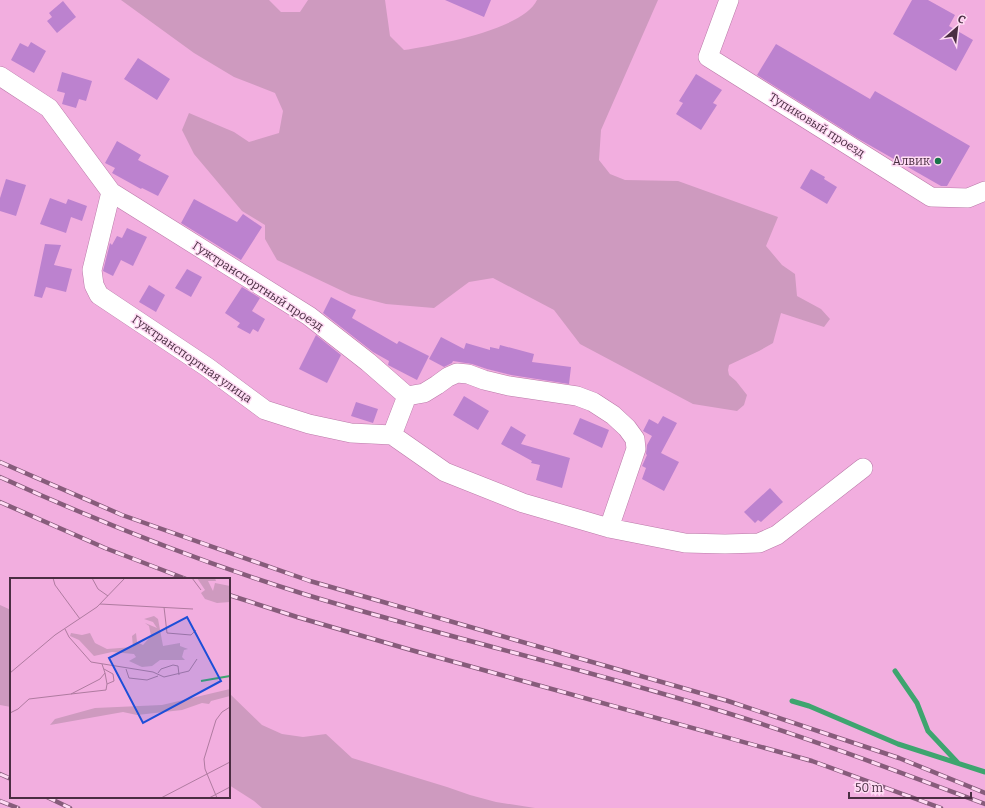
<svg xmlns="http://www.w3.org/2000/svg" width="985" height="808" viewBox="0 0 985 808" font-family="Bitter,serif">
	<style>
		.green { fill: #ce9abf }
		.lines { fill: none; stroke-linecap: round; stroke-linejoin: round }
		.stream { stroke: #3ea56f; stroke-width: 5 }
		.building { fill: #bc82cf }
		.minor-casing { stroke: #ba79a8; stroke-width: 20 }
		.minor { stroke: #fff; stroke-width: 19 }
		.rail-casing { stroke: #875c7b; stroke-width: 4.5 }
		.rail { stroke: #ffdbf4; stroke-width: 3; stroke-dasharray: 9; stroke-linecap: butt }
		.poi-dot { fill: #197449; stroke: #ffdbf4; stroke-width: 1.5 }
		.labels { text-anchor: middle; stroke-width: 3; stroke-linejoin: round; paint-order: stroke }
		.street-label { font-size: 12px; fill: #4a2e42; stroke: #ffdbf4 }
		.poi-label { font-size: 12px; fill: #4a2e42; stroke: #ffdbf4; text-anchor: end }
		.inset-river { fill: none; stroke: #3ea56f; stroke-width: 2 }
		.inset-road { fill: none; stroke: #af7ba0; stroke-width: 1 }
		.view { fill: #1d4ed8; fill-opacity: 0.15; stroke: #1d4ed8; stroke-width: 2 }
		.inset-edge { fill: none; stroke: #4a2e42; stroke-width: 2 }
	</style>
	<rect width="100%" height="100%" fill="#f2aedf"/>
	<path class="green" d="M 121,0 L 269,0 L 281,12 L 300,12 L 308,0 L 385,0 L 390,36 L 404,50 C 435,45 523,30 537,0 L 658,0 L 601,130 L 599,160 L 610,174 L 625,180 L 678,181 L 778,217 L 766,246 L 782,265 L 795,274 L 797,296 L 821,309 L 830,319 L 824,327 L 781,313 L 773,343 L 759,351 L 729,365 L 728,370 L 729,375 L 736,381 L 747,395 L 744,405 L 737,411 L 693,404 L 580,344 L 554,310 L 493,278 L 469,282 L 434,308 L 386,304 L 351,295 L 277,260 L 265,239 L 265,225 L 242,211 L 194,154 L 182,130 L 189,113 L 234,132 L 249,142 L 279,133 L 283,111 L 275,93 L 234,77 L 194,53 Z
		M 0,605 L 11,610 L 11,707 L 0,705 Z
		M 229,693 L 262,725 L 282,734 L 303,737 L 326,734 L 352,758 L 447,787 L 470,795 L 496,802 L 535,808 L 262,808 L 254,801 L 229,785 Z"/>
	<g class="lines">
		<path class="stream" d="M 895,671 L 917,703 L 928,731 L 958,763
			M 792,701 L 809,706 L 898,744 L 985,772"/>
	</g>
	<path class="building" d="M 445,0 L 491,0 L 484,17 Z
		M 912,0 L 928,0 L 955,15 L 949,26 L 973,40 L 956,71 L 893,34 Z
		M 63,1 L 76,17 L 57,33 L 47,21 L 52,17 L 49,13 Z
		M 31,42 L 46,51 L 34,73 L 11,60 L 20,43 L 28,47 Z
		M 776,44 L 870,99 L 875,91 L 970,146 L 947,186 L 941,186 L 857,138 L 757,75 Z
		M 138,58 L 170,79 L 157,100 L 124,79 Z
		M 62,72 L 92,81 L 86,101 L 79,99 L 76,108 L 62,104 L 65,93 L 57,91 Z
		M 696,74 L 722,90 L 713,103 L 717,105 L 701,130 L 676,114 L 683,103 L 679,101 Z
		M 117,141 L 141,155 L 138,160 L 169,176 L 158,196 L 142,188 L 141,189 L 112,173 L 115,168 L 105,163 Z
		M 811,169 L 825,177 L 824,179 L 837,187 L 827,204 L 800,188 Z
		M 6,179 L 26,185 L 16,216 L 0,211 L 0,198 Z
		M 50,198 L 66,204 L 68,199 L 87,206 L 82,221 L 71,217 L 66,233 L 40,224 Z
		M 194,199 L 237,222 L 243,214 L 262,227 L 241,260 L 181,223 Z
		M 127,228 L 147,237 L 133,266 L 121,260 L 113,276 L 103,271 L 110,243 L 112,245 L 117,236 L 122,238 Z
		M 45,244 L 61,245 L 54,265 L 72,269 L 66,292 L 46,287 L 42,298 L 34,296 Z
		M 187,269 L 202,277 L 191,297 L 175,288 Z
		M 149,285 L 165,295 L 156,312 L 139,302 Z
		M 242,287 L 260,298 L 252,311 L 265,319 L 258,332 L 253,329 L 250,334 L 237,327 L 240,323 L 225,313 Z
		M 331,297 L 356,310 L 352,318 L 397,344 L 399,341 L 429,356 L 417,380 L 388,365 L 389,361 L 373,352 L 323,313 Z
		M 316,335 L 341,355 L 327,383 L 299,369 Z
		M 441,337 L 464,349 L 466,343 L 490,350 L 490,347 L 499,349 L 500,345 L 534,354 L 532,362 L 571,367 L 569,384 L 511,375 L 487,369 L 472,364 L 453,361 L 452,363 L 444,367 L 429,359 Z
		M 464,396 L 489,411 L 478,430 L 453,415 Z
		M 356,402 L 378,409 L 373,423 L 351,416 Z
		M 663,416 L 677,423 L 661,453 L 679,462 L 664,491 L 642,479 L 646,468 L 642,466 L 647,455 L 646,454 L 647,445 L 652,436 L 643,431 L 649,419 L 658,424 Z
		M 580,418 L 609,430 L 602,448 L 573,434 Z
		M 511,426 L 526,435 L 521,444 L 570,458 L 562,488 L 536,480 L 540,465 L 531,463 L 532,461 L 501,444 Z
		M 770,488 L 783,502 L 761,522 L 758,520 L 755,523 L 744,512 Z"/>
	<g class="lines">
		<g class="minor-casing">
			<path id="minor" d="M 729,0 L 708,57 L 931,197 L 968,198 L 985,191
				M 0,76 L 49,108 L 111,192 L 309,316 L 368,362 L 407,396 L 392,435 L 445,472 L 523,503 L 609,528 L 685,543 L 725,544 L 759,543 L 777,535 L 863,468
				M 111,192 L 92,270 L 94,285 L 99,295 L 207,367 L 265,410 L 309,424 L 351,433 L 392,435
				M 407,396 L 424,393 L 437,385 L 448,377 L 457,373 L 468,374 L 484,380 L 509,386 L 577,396 L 593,402 L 613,415 L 627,428 L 635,439 L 636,449 L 609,528"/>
		</g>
		<use href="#minor" class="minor"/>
		<g class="rail-casing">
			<path id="rail" d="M 0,462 L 122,515 L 310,581 L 728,701 L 899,758 L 985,793
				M 0,477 C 99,522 203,563 307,595 C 445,637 586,669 724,712 C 812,739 899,772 985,804
				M 0,502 L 105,548 L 186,579
				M 229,595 L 297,617 L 411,650 L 812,761 L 941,808
				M 0,774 L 11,779
				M 47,797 L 70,808
				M 0,801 L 18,808"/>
		</g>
		<use href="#rail" class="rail"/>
	</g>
	<circle class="poi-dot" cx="938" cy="161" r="4"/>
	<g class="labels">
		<g class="street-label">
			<text transform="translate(817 125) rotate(32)" y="4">Тупиковый проезд</text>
			<text transform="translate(258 286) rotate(33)" y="4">Гужтранспортный проезд</text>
			<text transform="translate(192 359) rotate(35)" y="4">Гужтранспортная улица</text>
		</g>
		<g class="poi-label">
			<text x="930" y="165">Алвик</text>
		</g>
	</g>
	<g transform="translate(10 578)">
		<rect width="220" height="220" fill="#f2aedf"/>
		<path d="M 187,0 L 205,0 L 206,3 L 198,3 L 203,13 L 205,5 L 220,8 L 220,24 L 207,25 L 195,21 L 191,15 L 195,12 ZM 144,38 L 148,41 L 153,68 L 170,65 L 170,68 L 178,71 L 174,72 L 172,79 L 175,82 L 150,82 L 142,88 L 132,89 L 119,83 L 126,79 L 124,76 L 102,74 L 84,78 L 69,62 L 60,58 L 61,55 L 72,57 L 80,55 L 85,65 L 97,71 L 123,69 L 122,58 L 126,55 L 127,64 L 133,67 L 141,58 L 139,48 L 135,45 L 147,50 L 143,44 L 134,41 ZM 220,111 L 220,118 L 201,123 L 199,126 L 192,125 L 172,132 L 127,137 L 113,134 L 40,147 L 45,141 L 85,130 L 152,127 Z" fill="#ce9abf"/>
		<path class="inset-river" d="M 191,103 L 220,98"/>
		<path class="inset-road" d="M 43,0 L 45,7 L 70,41M 82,0 L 88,11 L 98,18M 182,0 L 191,12M 90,26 L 183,31M 154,29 L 157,55 L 181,57 L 186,52M 55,51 L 59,59 L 81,84 L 143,94 L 154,99 L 179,93 L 187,81M 94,91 L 103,96 L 104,103 L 97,106 L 95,95M 116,91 L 119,100 L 137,102 L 148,98M 0,95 L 45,57 L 87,29 L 115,0M 148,95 L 151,91 L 163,87 L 168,88 L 169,97M 61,116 L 96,112 L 97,106M 0,135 L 8,131 L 19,121 L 61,116 L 90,101 L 95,95 L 92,86M 151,220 L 220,184M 199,220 L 220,209M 207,220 L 195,191 L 194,181 L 206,142 L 212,134 L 220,129"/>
		<path class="view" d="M 177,39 L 211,103 L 133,145 L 99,80 Z"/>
		<rect width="220" height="220" class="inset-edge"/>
	</g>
	<g transform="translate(957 28) rotate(28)" stroke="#ffdbf4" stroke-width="3" paint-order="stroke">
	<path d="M0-3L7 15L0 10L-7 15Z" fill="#4a2e42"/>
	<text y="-6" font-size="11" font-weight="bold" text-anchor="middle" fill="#4a2e42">С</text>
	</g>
	<path d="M849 792v6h122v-6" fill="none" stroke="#4a2e42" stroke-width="2"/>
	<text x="855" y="792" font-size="12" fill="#4a2e42" stroke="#ffdbf4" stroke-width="3" paint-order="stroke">50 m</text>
</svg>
